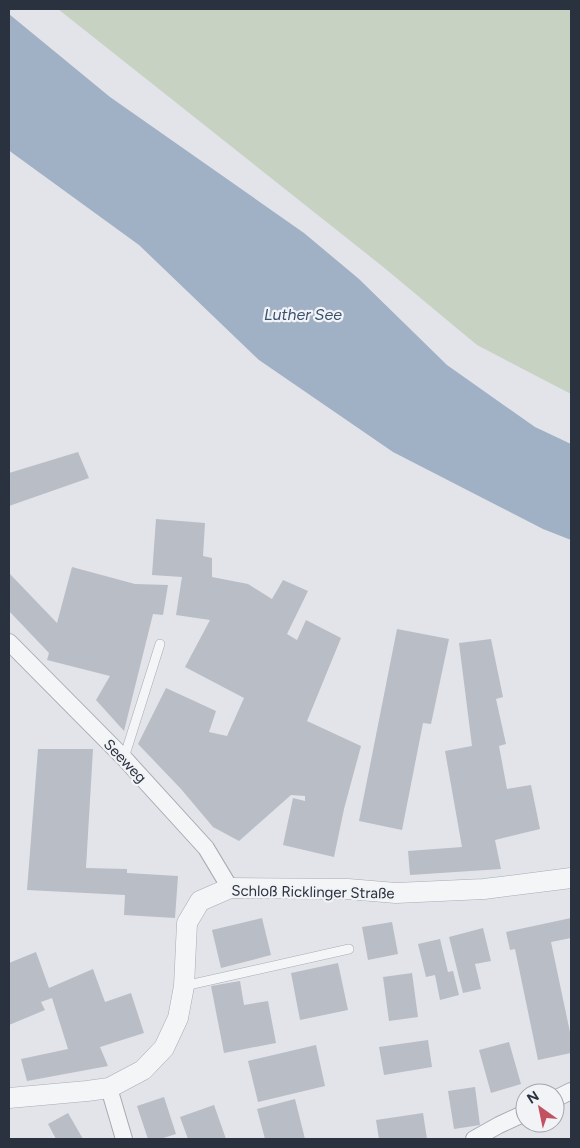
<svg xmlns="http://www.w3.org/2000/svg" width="580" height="1148" viewBox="0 0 580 1148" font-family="Figtree,sans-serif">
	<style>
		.green { fill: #c7d2c3 }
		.water { fill: #a0b1c5 }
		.building { fill: #b9bdc5 }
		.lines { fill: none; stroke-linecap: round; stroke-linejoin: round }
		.service-casing { stroke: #a7abb3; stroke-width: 10 }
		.minor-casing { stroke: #a7abb3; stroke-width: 18 }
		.tertiary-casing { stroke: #a7abb3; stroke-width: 21 }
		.service { stroke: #f4f5f7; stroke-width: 9 }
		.minor { stroke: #f4f5f7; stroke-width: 16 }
		.tertiary { stroke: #f4f5f7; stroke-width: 20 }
		.labels { text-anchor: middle; stroke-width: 4.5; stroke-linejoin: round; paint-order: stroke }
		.street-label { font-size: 15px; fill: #2b323f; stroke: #f1f3f6 }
		.water-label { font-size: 16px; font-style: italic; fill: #39506f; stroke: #f1f3f6 }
	</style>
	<rect width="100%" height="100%" fill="#e2e4e9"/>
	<path class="green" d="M 58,9 L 571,9 L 571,394 L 477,345 L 382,266 Z"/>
	<path class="water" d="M 9,14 L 110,97 L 304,233 L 359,279 L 447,365 L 535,427 L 571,444 L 571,540 L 543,529 L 393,452 L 259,360 L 139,245 L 11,152 L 9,150 Z"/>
	<path class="building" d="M 78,452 L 89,478 L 9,506 L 9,473 Z
		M 156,519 L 205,523 L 203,556 L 212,558 L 212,577 L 248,584 L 272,599 L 283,580 L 308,591 L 287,634 L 297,640 L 306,620 L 341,638 L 307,721 L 361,746 L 344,809 L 334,857 L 283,845 L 293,798 L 305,801 L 305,796 L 291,795 L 239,841 L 213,827 L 181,789 L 138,744 L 166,688 L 216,711 L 209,732 L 227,736 L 244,698 L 185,667 L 210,620 L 176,615 L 182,577 L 152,575 Z
		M 72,567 L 135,584 L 168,585 L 163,615 L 153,614 L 124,731 L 96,700 L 110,676 L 47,660 L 49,653 L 9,611 L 9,573 L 57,623 Z
		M 397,629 L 449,639 L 431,724 L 423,723 L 402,830 L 359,821 Z
		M 491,639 L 503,697 L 496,699 L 506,744 L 499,746 L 507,789 L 531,785 L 540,829 L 495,840 L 501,869 L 410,875 L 408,851 L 462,847 L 445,751 L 472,746 L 459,643 Z
		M 38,749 L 93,749 L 86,868 L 127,869 L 127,873 L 178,876 L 175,918 L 124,915 L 125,895 L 27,890 Z
		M 262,918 L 271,955 L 221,968 L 212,930 Z
		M 571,918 L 571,938 L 551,942 L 571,1037 L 571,1053 L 538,1060 L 515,949 L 510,950 L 506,932 Z
		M 392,922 L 398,954 L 368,960 L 362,927 Z
		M 483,928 L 491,961 L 475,964 L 481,989 L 463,993 L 449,937 Z
		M 440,939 L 448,972 L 453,971 L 459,995 L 440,1000 L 435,975 L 426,977 L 418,944 Z
		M 36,952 L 49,988 L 93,969 L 105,1002 L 131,993 L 144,1033 L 100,1047 L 108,1066 L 27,1081 L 21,1059 L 68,1049 L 52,998 L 41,1002 L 45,1010 L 9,1025 L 9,963 Z
		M 338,963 L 348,1010 L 300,1020 L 291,973 Z
		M 412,973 L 418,1017 L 389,1021 L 383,977 Z
		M 240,981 L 244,1005 L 268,1001 L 276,1043 L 224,1053 L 211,986 Z
		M 428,1040 L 432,1067 L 384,1075 L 379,1047 Z
		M 509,1042 L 521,1084 L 491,1093 L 479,1050 Z
		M 316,1045 L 325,1086 L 258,1102 L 248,1061 Z
		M 475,1087 L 480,1125 L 454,1129 L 448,1091 Z
		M 164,1097 L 176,1134 L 160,1139 L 148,1139 L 137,1106 Z
		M 295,1099 L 305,1139 L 265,1139 L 257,1109 Z
		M 214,1105 L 226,1139 L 188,1139 L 180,1117 Z
		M 68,1113 L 83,1139 L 56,1139 L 48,1124 Z
		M 423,1113 L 427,1139 L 379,1139 L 376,1120 Z"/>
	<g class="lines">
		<g class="service-casing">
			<path id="service" d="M 124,758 L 160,644
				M 184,986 L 349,949"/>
		</g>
		<g class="minor-casing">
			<path id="minor" d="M 9,642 L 124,758 L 206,848 L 230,888
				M 109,1088 L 124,1139
				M 555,1099 L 571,1091
				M 474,1139 L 499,1125 L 525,1113"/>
		</g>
		<g class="tertiary-casing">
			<path id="tertiary" d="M 9,1098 L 87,1091 L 109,1088 L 143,1070 L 164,1048 L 178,1018 L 184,986 L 187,923 L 200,901 L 230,888 L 348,889 L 396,893 L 484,889 L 571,878"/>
		</g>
		<use href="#service" class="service"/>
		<use href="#minor" class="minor"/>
		<use href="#tertiary" class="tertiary"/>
	</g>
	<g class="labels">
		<g class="street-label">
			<text transform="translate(125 761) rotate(46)" y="5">Seeweg</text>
			<text transform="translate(313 892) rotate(1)" y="5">Schloß Ricklinger Straße</text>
		</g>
		<g class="water-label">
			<text x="303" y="320">Luther See</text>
		</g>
	</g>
	<rect width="580" height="1148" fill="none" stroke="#2b323f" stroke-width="20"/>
	<g transform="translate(540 1108) rotate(327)"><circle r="24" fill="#f1f3f6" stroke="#a2a6ad"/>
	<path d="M0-4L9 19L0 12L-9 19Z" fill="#c25261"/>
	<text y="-8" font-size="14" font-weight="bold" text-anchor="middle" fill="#2b323f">N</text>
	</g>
</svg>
